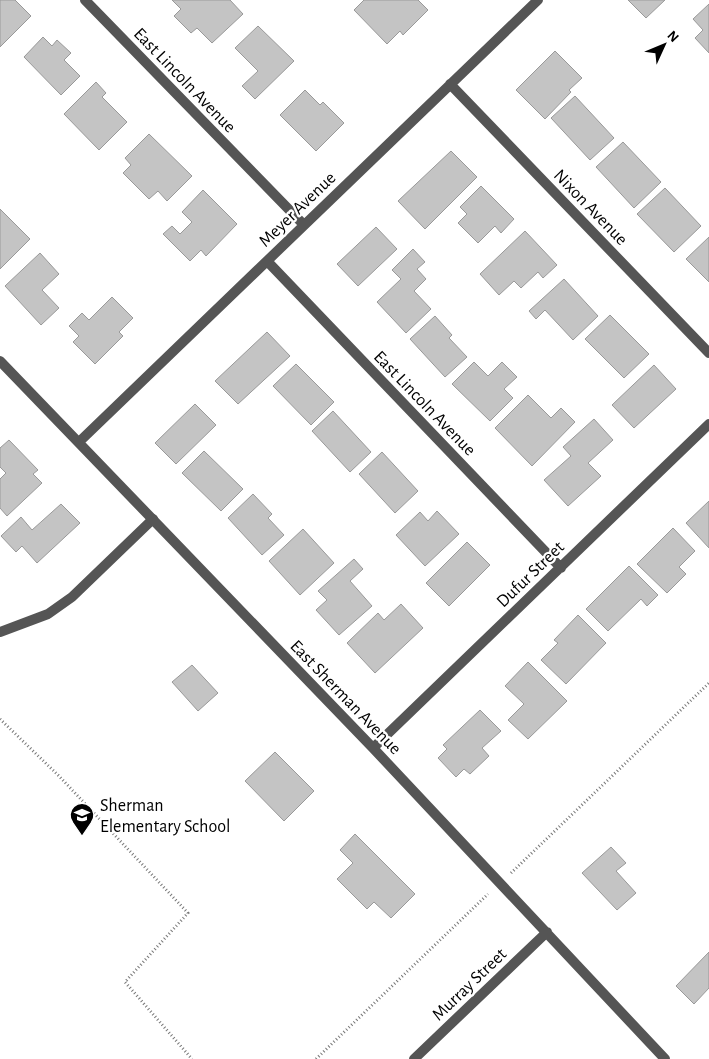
<svg xmlns="http://www.w3.org/2000/svg" width="709" height="1059" viewBox="0 0 709 1059" font-family="'Alegreya Sans',sans-serif">
	<style>
		.building { fill: #c4c4c4; stroke: #999 }
		.lines { fill: none; stroke-linecap: round; stroke-linejoin: round }
		.path { stroke: #777; stroke-width: 3; stroke-dasharray: 1 2.5; stroke-linecap: butt }
		.service { stroke: #555; stroke-width: 10 }
		.minor { stroke: #555; stroke-width: 10 }
		.labels { text-anchor: middle; stroke-width: 4.5; stroke-linejoin: round; paint-order: stroke }
		.street-label { font-size: 18px; fill: #000; stroke: #fff }
		.poi-label { font-size: 18px; fill: #000; stroke: #fff; text-anchor: start }
	</style>
	<rect width="100%" height="100%" fill="#fff"/>
	<path class="building" d="M 0,0 L 15,0 L 31,16 L 0,47 Z
		M 172,0 L 230,0 L 243,14 L 212,43 L 197,28 L 191,33 L 174,16 L 181,9 Z
		M 364,0 L 418,0 L 428,10 L 403,35 L 400,31 L 387,44 L 354,10 Z
		M 628,0 L 665,0 L 646,18 Z
		M 709,4 L 709,53 L 695,38 L 703,30 L 693,19 Z
		M 258,26 L 294,61 L 255,99 L 242,86 L 258,71 L 235,48 Z
		M 43,37 L 52,46 L 57,40 L 71,53 L 64,60 L 80,76 L 61,95 L 24,57 Z
		M 555,51 L 582,78 L 569,90 L 571,92 L 545,119 L 516,90 Z
		M 96,82 L 106,93 L 102,97 L 127,122 L 99,150 L 64,114 Z
		M 305,90 L 320,105 L 323,102 L 344,123 L 316,151 L 280,115 Z
		M 575,96 L 614,138 L 590,160 L 551,118 Z
		M 149,134 L 192,176 L 167,201 L 158,191 L 149,199 L 123,173 L 131,165 L 125,158 Z
		M 623,142 L 661,182 L 634,208 L 596,167 Z
		M 451,151 L 477,177 L 425,229 L 398,201 Z
		M 481,186 L 514,219 L 501,233 L 495,226 L 478,243 L 458,223 L 467,214 L 460,207 Z
		M 665,188 L 701,226 L 674,252 L 637,214 Z
		M 203,190 L 237,224 L 206,256 L 201,250 L 190,261 L 163,234 L 172,226 L 180,234 L 192,222 L 182,212 Z
		M 0,209 L 30,239 L 0,269 Z
		M 376,227 L 397,249 L 358,286 L 337,264 Z
		M 525,231 L 557,265 L 543,278 L 538,272 L 521,288 L 514,281 L 499,295 L 480,274 Z
		M 709,237 L 709,282 L 686,259 Z
		M 413,249 L 425,262 L 417,269 L 426,279 L 414,291 L 431,309 L 406,333 L 377,302 L 401,279 L 392,270 Z
		M 40,253 L 59,274 L 42,290 L 59,308 L 41,325 L 5,286 Z
		M 564,279 L 598,316 L 573,340 L 545,310 L 536,319 L 529,311 Z
		M 112,297 L 133,318 L 119,332 L 123,336 L 95,364 L 73,342 L 79,336 L 69,326 L 82,313 L 89,320 Z
		M 610,315 L 649,354 L 624,378 L 585,339 Z
		M 435,316 L 452,335 L 449,338 L 467,357 L 445,377 L 410,339 Z
		M 267,332 L 290,356 L 238,404 L 215,381 Z
		M 474,362 L 488,376 L 502,362 L 517,377 L 504,389 L 513,398 L 490,421 L 452,384 Z
		M 296,364 L 334,402 L 311,425 L 273,386 Z
		M 654,365 L 676,389 L 634,428 L 612,405 Z
		M 528,395 L 551,418 L 561,408 L 575,422 L 532,466 L 495,428 Z
		M 195,404 L 216,425 L 176,464 L 155,443 Z
		M 333,411 L 371,452 L 350,472 L 312,431 Z
		M 594,419 L 613,440 L 588,463 L 601,476 L 568,506 L 544,480 L 571,456 L 563,447 Z
		M 9,440 L 38,470 L 33,474 L 42,483 L 7,516 L 0,508 L 0,479 L 6,473 L 0,467 L 0,448 Z
		M 204,451 L 243,489 L 221,511 L 182,473 Z
		M 382,452 L 418,491 L 395,513 L 359,474 Z
		M 253,494 L 272,514 L 268,518 L 284,535 L 262,555 L 228,518 Z
		M 709,501 L 709,548 L 686,523 Z
		M 61,504 L 80,523 L 37,563 L 22,546 L 16,552 L 1,536 L 21,517 L 32,530 Z
		M 437,511 L 459,534 L 425,566 L 396,535 L 420,512 L 428,521 Z
		M 673,528 L 695,551 L 679,567 L 686,574 L 667,593 L 637,564 Z
		M 303,529 L 334,563 L 300,595 L 269,561 Z
		M 467,542 L 490,565 L 449,606 L 426,583 Z
		M 354,559 L 363,569 L 350,581 L 372,606 L 339,635 L 316,610 L 327,600 L 318,591 Z
		M 629,566 L 658,595 L 647,606 L 641,599 L 608,631 L 586,609 Z
		M 401,604 L 423,628 L 375,673 L 347,643 L 378,613 L 384,620 Z
		M 578,615 L 606,643 L 566,684 L 541,660 L 558,643 L 554,640 Z
		M 528,662 L 567,701 L 528,739 L 508,720 L 524,704 L 505,686 Z
		M 192,665 L 218,693 L 198,711 L 172,682 Z
		M 480,710 L 501,731 L 482,748 L 489,756 L 470,774 L 464,769 L 456,777 L 438,758 L 447,749 L 443,745 Z
		M 275,752 L 314,791 L 284,821 L 245,781 Z
		M 355,834 L 415,894 L 391,918 L 374,902 L 367,909 L 337,879 L 353,863 L 340,850 Z
		M 611,847 L 626,863 L 616,871 L 636,893 L 617,910 L 582,873 Z
		M 709,952 L 709,988 L 694,1004 L 676,986 Z"/>
	<g class="lines">
		<path class="path" d="M 0,719 L 59,776 L 188,913 L 125,982 L 192,1059
			M 511,873 L 709,683
			M 316,1059 L 488,894"/>
		<path class="service" d="M 0,632 L 48,614 L 72,597 L 153,519"/>
		<path class="minor" d="M 85,0 L 304,225
			M 450,84 L 709,353
			M 267,261 L 561,568
			M 0,361 L 373,748 L 665,1059
			M 79,442 L 538,0
			M 373,748 L 709,424
			M 414,1059 L 547,932"/>
	</g>
	<defs>
		<g id="school-pin" transform="scale(1.25)"><path d="M0 17L-7.5 6A9.5 9.5 0 1 1 7.5 6Z" fill="#000" stroke="#fff"/><path d="M0-5L7-2L0 1L-7-2ZM-4 1L0 2.5L4 1V4Q0 6-4 4Z" fill="#fff"/></g>
	</defs>
	<g fill-rule="evenodd">
		<use href="#school-pin" x="82" y="815"/>
	</g>
	<g class="labels">
		<g class="street-label">
			<text transform="translate(185 80) rotate(46)" y="6">East Lincoln Avenue</text>
			<text transform="translate(591 207) rotate(46)" y="6">Nixon Avenue</text>
			<text transform="translate(297 209) rotate(-44)" y="6">Meyer Avenue</text>
			<text transform="translate(425 403) rotate(46)" y="6">East Lincoln Avenue</text>
			<text transform="translate(530 574) rotate(-44)" y="6">Dufur Street</text>
			<text transform="translate(346 697) rotate(46)" y="6">East Sherman Avenue</text>
			<text transform="translate(469 984) rotate(-44)" y="6">Murray Street</text>
		</g>
		<g class="poi-label">
			<text x="100" y="811">Sherman<tspan x="100" dy="21">Elementary School</tspan></text>
		</g>
	</g>
	<g transform="translate(664 45) rotate(46)" stroke="#ffffff" stroke-width="4" paint-order="stroke">
	<path d="M0-4L9 19L0 12L-9 19Z" fill="#000000"/>
	<text y="-8" font-size="14" font-weight="bold" text-anchor="middle" fill="#000000">N</text>
	</g>
</svg>
